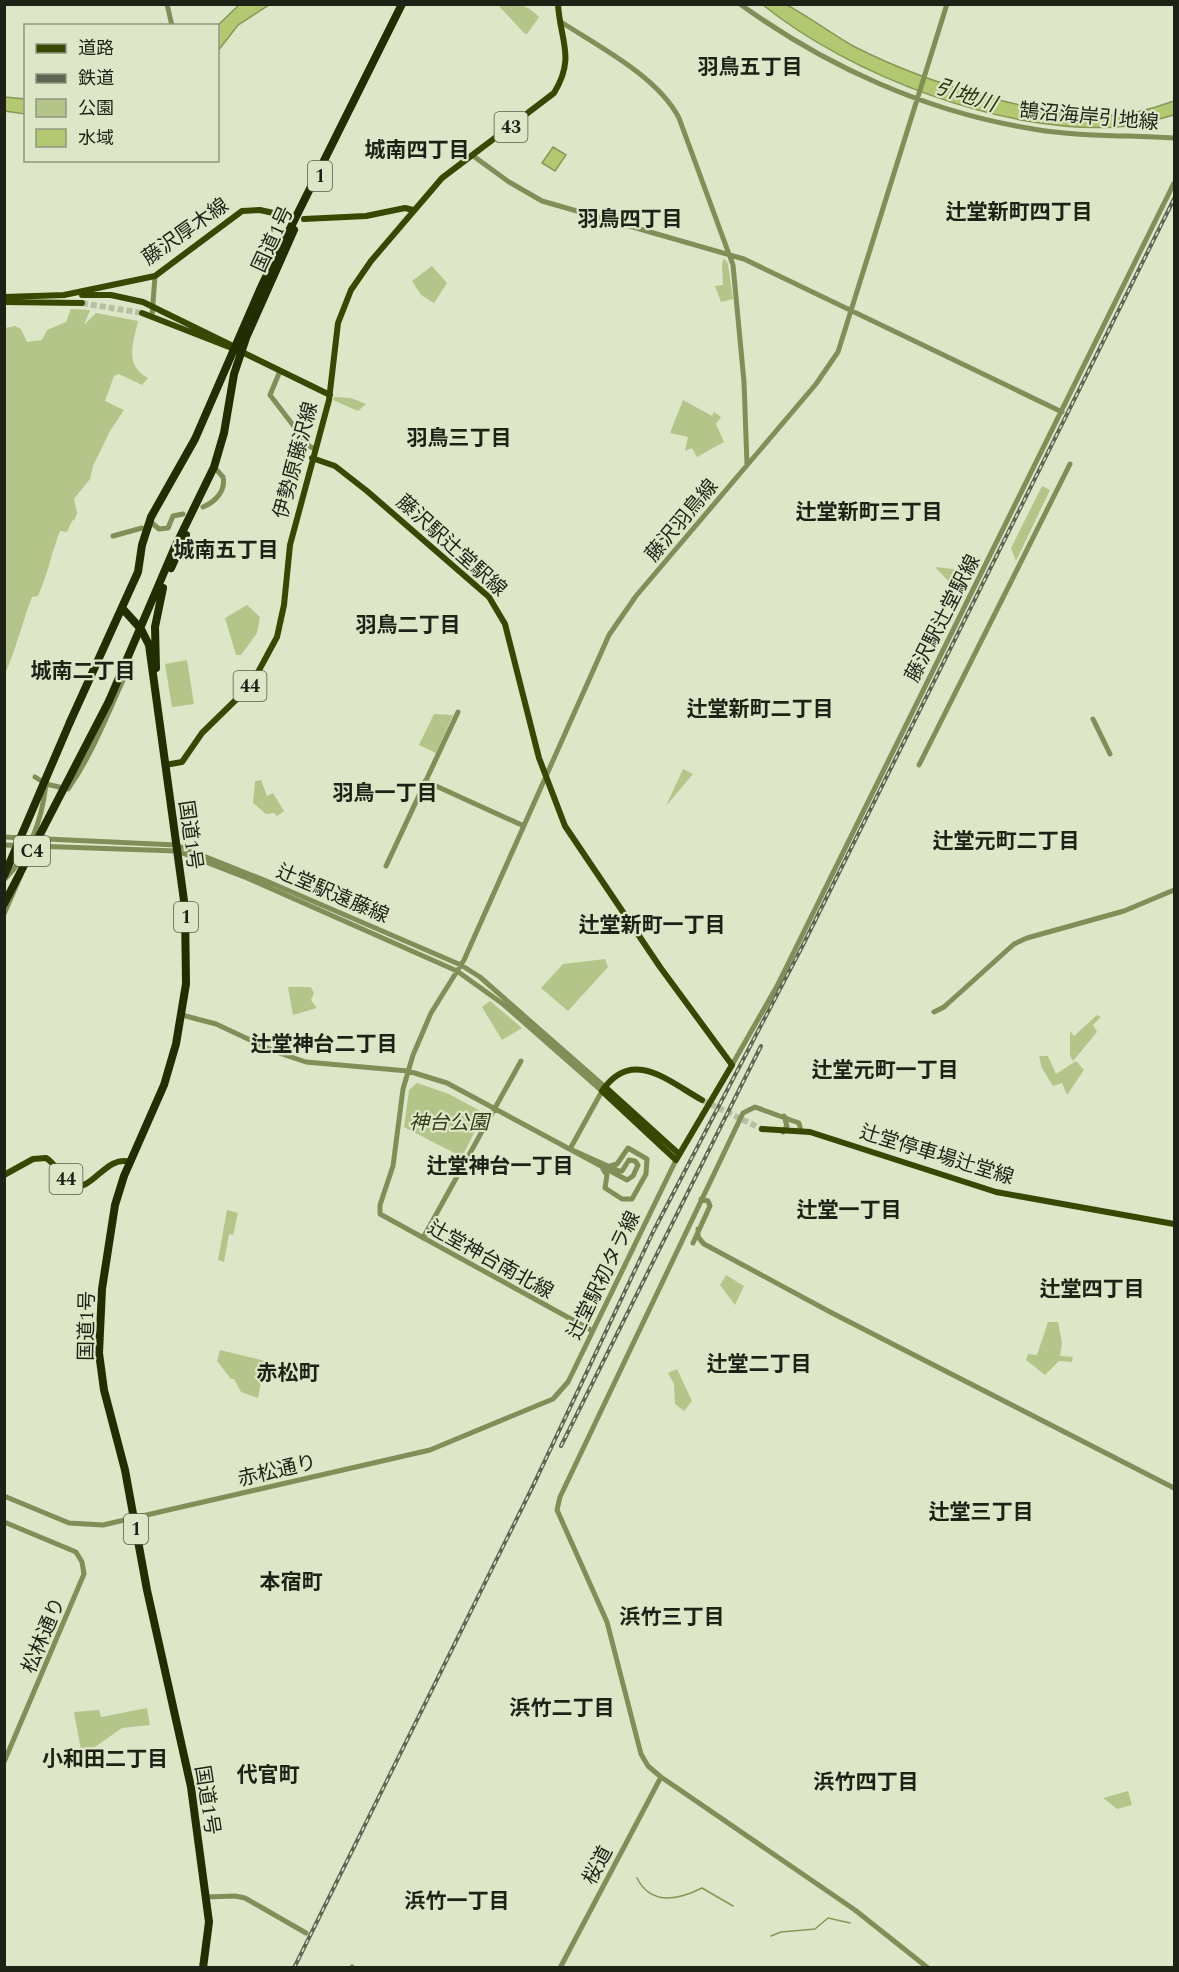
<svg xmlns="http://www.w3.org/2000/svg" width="1179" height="1972" viewBox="0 0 1179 1972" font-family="Spectral,'Noto Sans JP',serif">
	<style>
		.green { fill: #b4c589 }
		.water { fill: #b2c971; stroke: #869756; stroke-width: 1.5 }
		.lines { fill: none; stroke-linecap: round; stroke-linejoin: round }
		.stream { stroke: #869756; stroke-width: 1.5 }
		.major-tunnel { stroke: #b7bfa4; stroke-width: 6; stroke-dasharray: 6 3; stroke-linecap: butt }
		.minor { stroke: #808f58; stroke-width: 5 }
		.major { stroke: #3a4700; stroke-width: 6 }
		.highway { stroke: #232d00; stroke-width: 8 }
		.rail-casing { stroke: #606553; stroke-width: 4 }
		.rail { stroke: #dde6c7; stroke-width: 1.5; stroke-dasharray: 4.5; stroke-linecap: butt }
		.highway-bridge { stroke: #232d00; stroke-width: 8 }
		.labels { text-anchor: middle; stroke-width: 4.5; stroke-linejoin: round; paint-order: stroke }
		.shield { fill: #dde6c7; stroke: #575c4b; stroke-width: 1.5 }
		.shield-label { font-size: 18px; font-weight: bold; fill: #1e2116 }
		.street-label { font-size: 20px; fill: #1e2116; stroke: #dde6c7 }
		.park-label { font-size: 20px; font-style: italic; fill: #343d18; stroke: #dde6c7 }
		.neighbourhood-label { font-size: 21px; font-weight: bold; fill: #1e2116; stroke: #dde6c7 }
		.water-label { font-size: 21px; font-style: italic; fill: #2b340f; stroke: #dde6c7 }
	</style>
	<rect width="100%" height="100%" fill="#dde6c7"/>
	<path class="green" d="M 498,5 C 516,4 526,3 539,17 L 527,34 L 524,33 Z
		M 724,258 L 728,264 L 733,299 L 721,302 L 715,286 L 723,285 L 722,264 Z
		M 432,266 L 447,283 L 434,303 L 421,295 L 412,281 Z
		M 71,309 L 90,310 L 84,325 L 96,313 L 138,321 C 133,344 124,365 148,378 L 142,385 L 119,374 L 114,376 L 105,401 L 124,410 L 110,431 L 93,466 L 90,479 L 74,499 L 77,513 L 75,519 L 72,521 L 67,532 L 60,531 C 51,554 48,574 38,596 L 32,597 C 22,623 16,649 5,674 L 5,328 L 15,326 L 21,329 L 27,342 L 42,340 L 47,330 L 66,322 Z
		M 334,397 L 351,398 L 366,404 L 358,411 L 333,400 Z
		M 683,400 L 712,416 L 714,412 L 721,417 L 716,424 L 724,442 L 697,457 L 692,448 L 685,451 L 688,437 L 670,433 Z
		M 1042,486 L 1050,490 L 1016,561 L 1011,548 Z
		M 935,567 L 961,570 L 965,592 L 950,583 Z
		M 247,605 L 260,617 L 257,633 L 241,655 L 236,655 L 225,618 Z
		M 187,660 L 194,704 L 172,707 L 165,664 Z
		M 434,714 L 453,715 L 436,753 L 419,745 Z
		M 683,769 L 693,774 L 666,806 Z
		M 261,780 L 267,796 L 273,793 L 284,811 L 277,816 L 274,813 L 266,814 L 253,803 L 255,781 Z
		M 605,959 L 608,967 L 568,1011 L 541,988 L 563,964 Z
		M 288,987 L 311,987 L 314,993 L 311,1000 L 317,1008 L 293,1015 Z
		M 490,1001 L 522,1028 L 502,1040 L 482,1007 Z
		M 1097,1015 L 1101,1017 L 1093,1025 L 1097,1032 L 1073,1061 L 1070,1056 L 1070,1031 L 1074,1036 Z
		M 1039,1056 L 1048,1056 L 1056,1074 L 1076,1061 L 1084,1070 L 1067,1095 L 1062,1083 L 1053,1086 L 1042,1068 Z
		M 417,1083 L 449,1094 L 484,1113 L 462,1157 L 404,1127 L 409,1090 Z
		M 227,1210 L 238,1213 L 233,1235 L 229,1234 L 224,1262 L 218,1260 Z
		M 726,1275 L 744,1286 L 735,1305 L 720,1285 Z
		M 1048,1322 L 1058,1322 L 1062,1343 L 1060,1356 L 1073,1357 L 1072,1362 L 1059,1361 L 1045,1375 L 1026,1360 L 1028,1354 L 1037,1355 Z
		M 220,1350 L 265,1361 L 258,1398 L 241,1392 L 234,1379 L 231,1379 L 217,1361 Z
		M 677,1369 L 692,1401 L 684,1411 L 675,1404 L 674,1384 L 668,1373 Z
		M 147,1708 L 150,1725 L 122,1728 L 82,1756 L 74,1712 L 99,1710 L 101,1717 Z
		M 1128,1791 L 1132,1805 L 1117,1809 L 1103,1798 Z"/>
	<path class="water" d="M 240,4 L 269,5 L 238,25 L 218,51 L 217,26 Z
		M 763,5 C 770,5 778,3 786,5 C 793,6 842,41 855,47 C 924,82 1049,123 1126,114 C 1143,112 1159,106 1174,101 L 1174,115 C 1155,120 1136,126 1116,127 C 1003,134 850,75 763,5 Z
		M 5,97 L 25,99 L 25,114 L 5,111 Z
		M 553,147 L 566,155 L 555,171 L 542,163 Z"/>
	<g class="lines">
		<path class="stream" d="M 637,1878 C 651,1906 678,1900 702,1888 L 733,1906
			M 771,1936 L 781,1932 L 815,1929 L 828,1918 L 850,1923"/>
		<path class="major-tunnel" d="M 82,303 L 142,313
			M 702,1100 L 762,1129"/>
		<path class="minor" d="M 167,4 L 172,26
			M 740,4 C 827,67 927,112 1033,129 C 1079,137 1128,135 1174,138
			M 561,22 C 600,47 658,77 679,118 L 733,265 L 744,382 L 747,465
			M 472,155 L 509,182 L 542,201 L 744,259 L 1062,412
			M 152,316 L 155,276
			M 280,371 L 270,395 L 309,446 L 315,449
			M 203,507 C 215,502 226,491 223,477 L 214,467
			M 153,524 L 159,529 L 168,528 L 173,516 L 183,514
			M 113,536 L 142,528
			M 1093,719 L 1110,754
			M 919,765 L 1070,464
			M 425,781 L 524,826
			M 46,784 L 68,789 C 96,749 111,704 132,661
			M 4,837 L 176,845 L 264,880 L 461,965 L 480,977 L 605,1087
			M 4,845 L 177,851 L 247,878 L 457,971 L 503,1004 L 602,1091 L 570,1149
			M 386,866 L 458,712
			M 4,880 C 30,854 42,820 46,784 L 35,777
			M 4,914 L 21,875
			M 934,1012 L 944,1007 L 1014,944 L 1027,938 L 1124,911 L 1174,890
			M 182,1015 L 216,1024 L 276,1052 L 306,1062 L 408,1071 L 447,1083 L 627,1180 L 633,1176 L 638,1165 L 635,1161 L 629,1160 L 622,1171 L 619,1171 L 570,1149
			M 732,1065 L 777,986 L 1174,183
			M 801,1131 L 799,1123 L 755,1107 L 743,1113 L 560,1497 L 557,1510 L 607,1622 L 641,1754 L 648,1766 L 661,1777 L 855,1910 L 928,1968
			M 783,1132 L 787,1126 L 784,1116
			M 603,1169 L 607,1175 L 605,1188 L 622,1199 L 632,1199 L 646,1174 L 647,1159 L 628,1148 L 617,1164 L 610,1166
			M 698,1229 L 698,1237 L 704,1244 L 832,1313 L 1174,1488
			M 423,1238 L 521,1061
			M 693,1243 L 710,1206 L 708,1201 L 701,1199
			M 591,1330 L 380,1214 L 380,1205 L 393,1166 L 403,1089 L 413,1055 L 431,1013 L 464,960 L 609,635 L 636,596 L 816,384 L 838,352 L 947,4
			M 4,1496 L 69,1523 L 103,1525 L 430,1450 L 553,1399 L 568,1382 L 676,1160
			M 4,1522 L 76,1552 L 82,1562 L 84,1574 L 4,1762
			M 206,1897 L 235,1896 L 245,1898 L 306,1933
			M 352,1967 L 353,1968
			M 560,1968 L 661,1777"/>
		<path class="major" d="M 304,219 L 366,216 L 405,208 L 413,210
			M 64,295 L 155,276 L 242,211 L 260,210 L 291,217
			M 82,295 L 111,295 L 143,302 L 237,348
			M 4,297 L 65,295
			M 4,302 L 82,303
			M 142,313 L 242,352 L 330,395
			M 312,458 L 335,466 L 367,491 L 489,597 L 505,624 L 539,758 L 565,826 L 660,967 L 732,1065 L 676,1160 L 602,1091 C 632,1047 668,1081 702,1100
			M 165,765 L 182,762 L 202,733 L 251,685 L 277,637 L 284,605 L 290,545 L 329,400 L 338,323 L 351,290 L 371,261 L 442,178 L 554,93 C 576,57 560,41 558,4
			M 605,1087 L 679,1154
			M 762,1129 L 810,1132 L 996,1192 L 1174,1224
			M 4,1175 L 33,1159 L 46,1158 C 57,1164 61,1180 72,1185 C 91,1194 106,1154 130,1162"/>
		<path class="highway" d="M 171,568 L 186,535
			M 122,608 L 141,629 L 149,645 L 185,908 L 186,984 L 176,1044 L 164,1085 L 124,1176 L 115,1205 L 102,1289 L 99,1353 L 104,1390 L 125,1470 L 147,1590 L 191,1787 L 209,1922 L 203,1968
			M 156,668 L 155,627 L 163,588
			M 109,701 L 174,549 L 214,467 L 224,433 L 234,374 L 246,338 L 294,230
			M 70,722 L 138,572 L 142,545 L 151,517 L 195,439 L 262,285 L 402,4"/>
		<g class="rail-casing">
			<path id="rail" d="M 561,1446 L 761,1046
				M 294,1968 L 532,1488 L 653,1232 L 803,945 L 1174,199"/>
		</g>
		<use href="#rail" class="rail"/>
		<path class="highway-bridge" d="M 4,876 L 70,722
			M 4,904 L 109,701"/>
	</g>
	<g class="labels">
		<g class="shield">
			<rect x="494.5" y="112" width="33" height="30" rx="4.5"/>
			<rect x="308" y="161" width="24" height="30" rx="4.5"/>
			<rect x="233.5" y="671" width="33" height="30" rx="4.5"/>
			<rect x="14" y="836" width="36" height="30" rx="4.5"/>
			<rect x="174" y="902" width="24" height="30" rx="4.5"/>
			<rect x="49.5" y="1164" width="33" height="30" rx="4.5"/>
			<rect x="124" y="1514" width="24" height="30" rx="4.5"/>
		</g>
		<g class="shield-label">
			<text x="511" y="133">43</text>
			<text x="320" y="182">1</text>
			<text x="250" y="692">44</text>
			<text x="32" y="857">C4</text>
			<text x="186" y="923">1</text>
			<text x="66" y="1185">44</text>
			<text x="136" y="1535">1</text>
		</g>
		<g class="street-label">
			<text transform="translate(1089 116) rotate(5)" y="7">鵠沼海岸引地線</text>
			<text transform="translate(185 231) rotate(-35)" y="7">藤沢厚木線</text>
			<text transform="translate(272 239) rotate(-65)" y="7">国道1号</text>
			<text transform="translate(295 460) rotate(-75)" y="7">伊勢原藤沢線</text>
			<text transform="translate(681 520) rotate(-50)" y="7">藤沢羽鳥線</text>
			<text transform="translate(452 545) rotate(42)" y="7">藤沢駅辻堂駅線</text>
			<text transform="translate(942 618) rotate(-63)" y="7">藤沢駅辻堂駅線</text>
			<text transform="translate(191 835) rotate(82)" y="7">国道1号</text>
			<text transform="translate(333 893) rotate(23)" y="7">辻堂駅遠藤線</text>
			<text transform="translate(937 1154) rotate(17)" y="7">辻堂停車場辻堂線</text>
			<text transform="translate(491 1259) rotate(29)" y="7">辻堂神台南北線</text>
			<text transform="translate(603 1275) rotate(-64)" y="7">辻堂駅初タラ線</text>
			<text transform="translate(86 1326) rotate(-89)" y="7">国道1号</text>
			<text transform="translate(277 1470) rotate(-13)" y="7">赤松通り</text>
			<text transform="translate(43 1635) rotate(-67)" y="7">松林通り</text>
			<text transform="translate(208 1800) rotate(81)" y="7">国道1号</text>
			<text transform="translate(597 1865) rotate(-62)" y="7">桜道</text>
		</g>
		<g class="park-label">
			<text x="449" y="1129">神台公園</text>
		</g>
		<g class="neighbourhood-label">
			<text x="750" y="74">羽鳥五丁目</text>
			<text x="417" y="157">城南四丁目</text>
			<text x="1019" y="219">辻堂新町四丁目</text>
			<text x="630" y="226">羽鳥四丁目</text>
			<text x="459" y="445">羽鳥三丁目</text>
			<text x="869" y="519">辻堂新町三丁目</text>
			<text x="226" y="557">城南五丁目</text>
			<text x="408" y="632">羽鳥二丁目</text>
			<text x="83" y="678">城南二丁目</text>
			<text x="760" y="716">辻堂新町二丁目</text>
			<text x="385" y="800">羽鳥一丁目</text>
			<text x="1006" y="848">辻堂元町二丁目</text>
			<text x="652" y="932">辻堂新町一丁目</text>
			<text x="324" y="1051">辻堂神台二丁目</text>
			<text x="885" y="1077">辻堂元町一丁目</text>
			<text x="500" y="1173">辻堂神台一丁目</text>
			<text x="849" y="1217">辻堂一丁目</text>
			<text x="1092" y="1296">辻堂四丁目</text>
			<text x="759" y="1371">辻堂二丁目</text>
			<text x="288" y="1380">赤松町</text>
			<text x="981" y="1519">辻堂三丁目</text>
			<text x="291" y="1589">本宿町</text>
			<text x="672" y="1624">浜竹三丁目</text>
			<text x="562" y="1715">浜竹二丁目</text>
			<text x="105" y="1766">小和田二丁目</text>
			<text x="268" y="1782">代官町</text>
			<text x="866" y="1789">浜竹四丁目</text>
			<text x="457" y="1908">浜竹一丁目</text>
		</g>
		<g class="water-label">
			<text transform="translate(966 95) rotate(18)" y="7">引地川</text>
		</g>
	</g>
	<rect width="1179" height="1972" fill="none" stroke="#1e2116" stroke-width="12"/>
	<rect x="24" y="24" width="195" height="138" fill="#dde6c7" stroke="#919780" stroke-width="1.5"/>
	<rect x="36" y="44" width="30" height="9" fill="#3a4700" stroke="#919780" stroke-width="1.5"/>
	<text x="78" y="54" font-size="18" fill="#1e2116">道路</text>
	<rect x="36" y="74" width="30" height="9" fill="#606553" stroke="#919780" stroke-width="1.5"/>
	<text x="78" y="84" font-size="18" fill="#1e2116">鉄道</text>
	<rect x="36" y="99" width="30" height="18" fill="#b4c589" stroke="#919780" stroke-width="1.5"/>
	<text x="78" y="114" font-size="18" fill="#1e2116">公園</text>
	<rect x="36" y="129" width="30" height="18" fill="#b2c971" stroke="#919780" stroke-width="1.5"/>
	<text x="78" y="144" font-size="18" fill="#1e2116">水域</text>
</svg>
